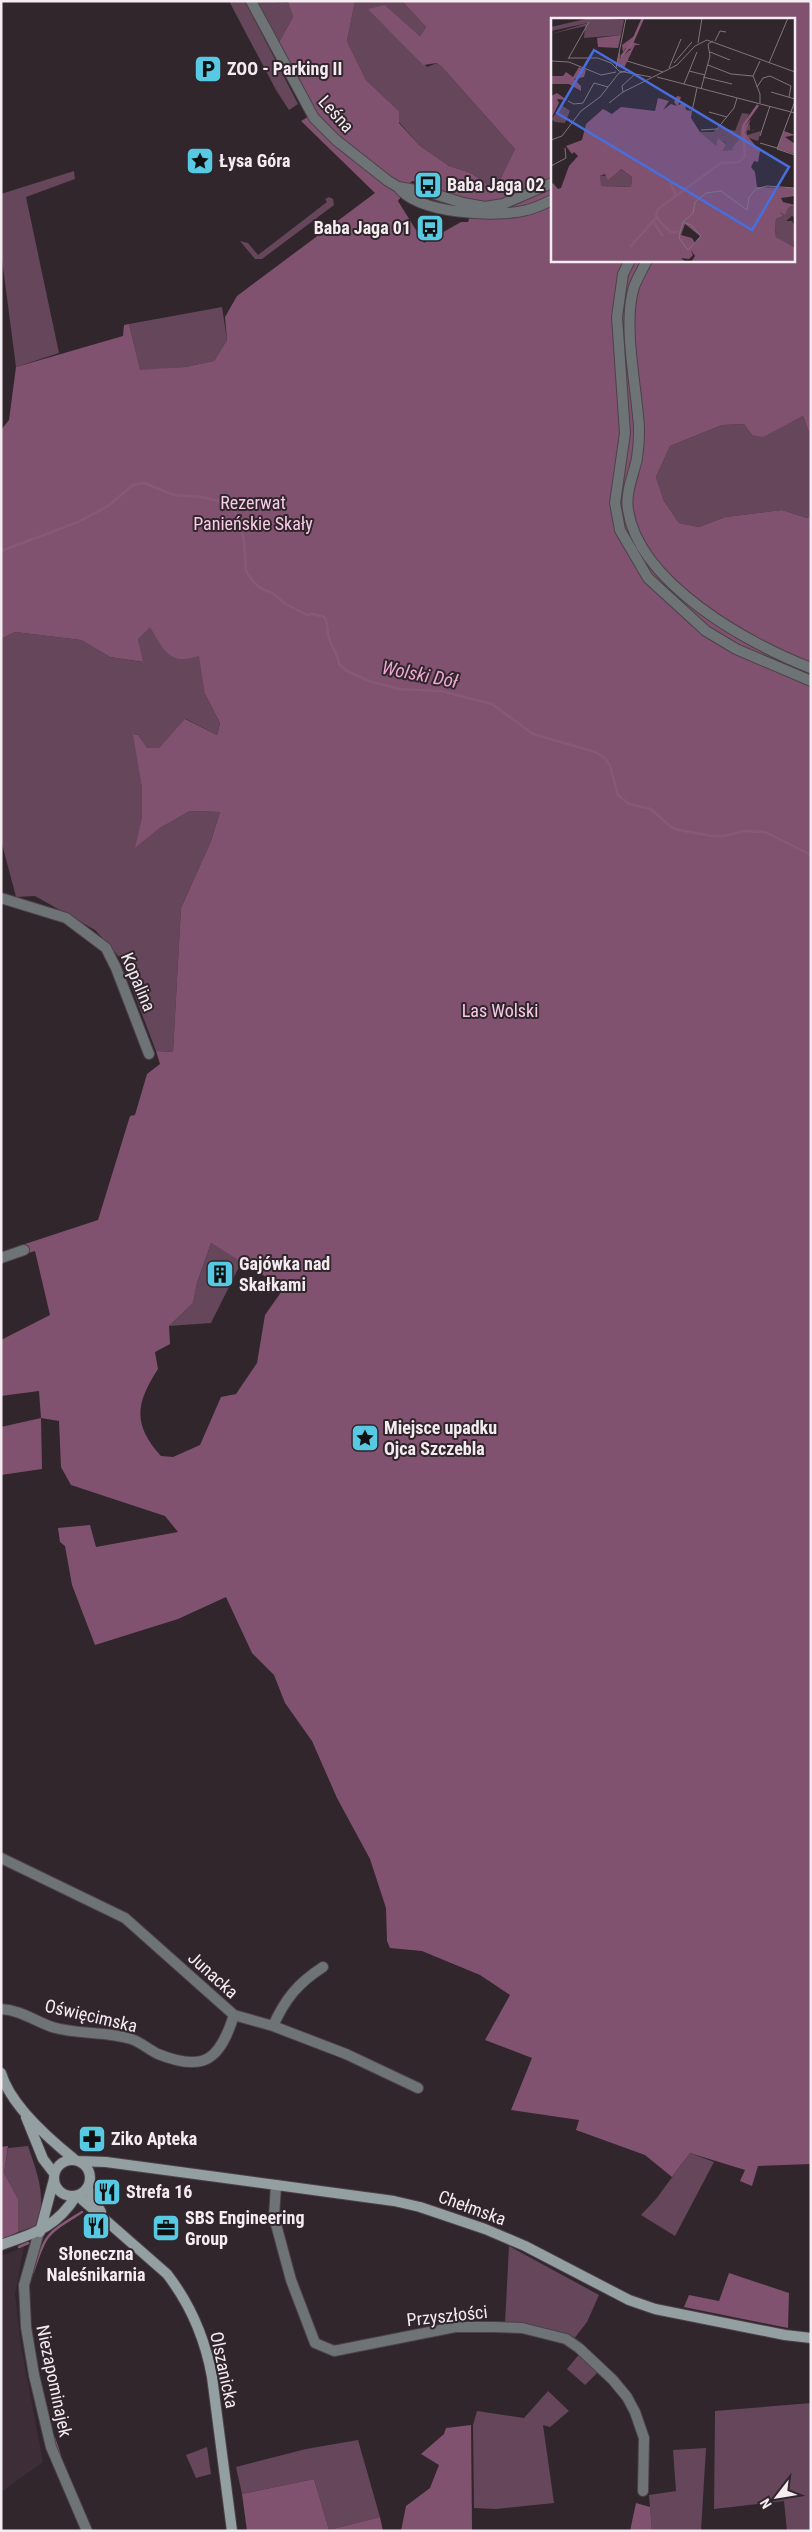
<svg xmlns="http://www.w3.org/2000/svg" width="812" height="2532" viewBox="0 0 812 2532" font-family="'Roboto Condensed',sans-serif">
	<style>
		.built { fill: #3d2d37 }
		.green { fill: #66465a }
		.forest { fill: #815270; fill-rule: evenodd }
		.lines { fill: none; stroke-linecap: round; stroke-linejoin: round }
		.stream { stroke: #885977; stroke-width: 2.5 }
		.street-casing { stroke: #4c4248; stroke-width: 12 }
		.secondary-casing { stroke: #4c4248; stroke-width: 12 }
		.street { stroke: #6e7476; stroke-width: 10 }
		.secondary { stroke: #949fa2; stroke-width: 10 }
		.labels { text-anchor: middle; stroke-width: 4; stroke-linejoin: round; paint-order: stroke }
		.poi-label { font-size: 18px; font-weight: bold; fill: #f4ecf1; stroke: #31262c; text-anchor: start }
		.street-label { font-size: 18px; fill: #f4ecf1; stroke: #31262c }
		.park-label { font-size: 18px; fill: #f8cbe7; stroke: #31262c }
		.water-label { font-size: 19px; font-style: italic; fill: #f0a7d5; stroke: #31262c }
		.inset-river { fill: none; stroke: #885977; stroke-width: 2.5 }
		.inset-road { fill: none; stroke: #7f757b; stroke-width: 1 }
		.view { fill: #486edd; fill-opacity: 0.15; stroke: #486edd; stroke-width: 2.5 }
		.inset-edge { fill: none; stroke: #f4ecf1; stroke-width: 2.5 }
	</style>
	<rect width="100%" height="100%" fill="#31262c"/>
	<path class="built" d="M 24,2247 L 15,2294 L 21,2346 L 43,2462 L 1,2492 L 1,2256 Z"/>
	<path class="green" d="M 229,1 L 245,1 L 298,104 L 289,110 L 276,90 Z
		M 257,1 L 289,3 L 293,17 L 278,44 Z
		M 355,1 L 402,1 L 426,27 L 420,36 L 385,5 L 427,67 L 437,63 L 442,67 L 515,149 L 495,190 L 471,173 L 449,166 L 419,145 L 399,122 L 399,111 L 366,80 L 347,41 Z
		M 74,171 L 75,179 L 26,197 L 59,353 L 16,367 L 1,252 L 1,194 Z
		M 329,197 L 333,199 L 334,205 L 262,259 L 255,259 L 240,241 L 248,243 L 258,255 L 327,202 L 325,199 Z
		M 222,307 L 227,340 L 214,361 L 185,367 L 140,371 L 129,324 Z
		M 214,380 L 205,694 L 220,723 L 217,735 L 186,719 L 159,748 L 147,749 L 138,735 L 134,734 L 142,789 L 142,817 L 136,847 L 160,828 L 190,811 L 220,812 L 211,841 L 181,908 L 173,1052 L 156,1051 L 121,959 L 95,930 L 35,896 L 16,897 L 1,840 L 1,639 L 15,632 L 81,640 L 110,657 L 142,662 L 138,639 Z
		M 803,416 L 811,438 L 811,516 L 807,518 L 782,510 L 725,517 L 699,527 L 679,523 L 664,501 L 656,477 L 670,446 L 722,425 L 744,424 L 752,435 L 783,426 Z
		M 211,1243 L 242,1261 L 211,1323 L 169,1326 L 193,1303 L 197,1283 Z
		M 28,2146 C 39,2179 45,2191 38,2225 L 18,2232 L 18,2199 L 4,2173 L 8,2148 Z
		M 690,2153 L 714,2162 L 675,2236 L 641,2215 L 656,2199 Z
		M 509,2246 L 599,2295 L 587,2322 L 573,2340 L 505,2324 Z
		M 581,2352 L 600,2370 L 585,2385 L 567,2369 Z
		M 548,2391 L 569,2411 L 550,2427 L 543,2425 L 554,2503 L 496,2509 L 474,2508 L 473,2425 L 477,2411 L 524,2418 Z
		M 811,2403 L 811,2531 L 787,2531 L 784,2501 L 714,2509 L 715,2411 Z
		M 358,2440 L 380,2517 L 329,2530 L 314,2479 L 242,2494 L 236,2467 L 306,2449 Z
		M 207,2447 L 211,2474 L 196,2478 L 186,2455 Z
		M 706,2448 L 701,2531 L 652,2531 L 649,2495 L 676,2491 L 673,2450 Z"/>
	<path class="forest" d="M 288,1 L 355,1 L 347,41 L 366,80 L 399,111 L 399,123 L 419,145 L 449,166 L 471,173 L 495,190 L 515,149 L 442,67 L 437,63 L 423,65 L 368,9 L 385,5 L 420,36 L 426,27 L 402,1 L 811,1 L 811,438 L 803,416 L 763,437 L 752,435 L 744,424 L 722,425 L 670,446 L 656,477 L 664,501 L 679,523 L 699,527 L 725,517 L 782,510 L 807,518 L 811,516 L 811,2164 L 758,2166 L 752,2186 L 740,2181 L 745,2170 L 690,2153 L 672,2177 L 645,2155 L 576,2130 L 579,2120 L 511,2110 L 532,2058 L 485,2040 L 510,1995 L 480,1975 L 422,1951 L 390,1948 L 387,1941 L 386,1908 L 370,1859 L 337,1798 L 312,1741 L 285,1703 L 274,1675 L 252,1653 L 226,1597 L 178,1619 L 95,1645 L 72,1585 L 65,1546 L 60,1542 L 58,1528 L 90,1525 L 96,1547 L 178,1532 L 165,1516 L 71,1485 L 61,1467 L 59,1421 L 41,1418 L 42,1469 L 1,1475 L 1,1427 L 41,1418 L 39,1391 L 1,1396 L 1,1340 L 50,1315 L 35,1251 L 22,1255 L 22,1245 L 98,1220 L 130,1116 L 135,1115 L 147,1074 L 160,1064 L 156,1051 L 173,1052 L 181,908 L 211,841 L 220,812 L 190,811 L 160,828 L 135,848 L 142,817 L 142,789 L 133,734 L 138,735 L 147,748 L 159,748 L 185,719 L 217,735 L 220,723 L 205,694 L 199,656 C 169,666 164,650 150,627 L 138,639 L 143,662 L 110,657 L 81,640 L 15,632 L 1,639 L 1,430 L 9,420 L 16,367 L 123,336 L 124,325 L 129,324 L 140,370 L 185,367 L 214,361 L 227,340 L 225,317 L 237,296 L 375,193 L 301,121 L 316,112 L 278,44 L 293,17 ZM 552,19 L 793,19 L 793,260 L 552,260 ZM 412,181 L 423,183 L 432,188 L 475,203 L 468,222 L 461,222 L 424,243 L 398,201 ZM 211,1243 L 284,1288 L 265,1315 L 257,1363 L 236,1394 L 221,1397 L 200,1445 L 173,1457 L 161,1456 C 132,1424 136,1403 158,1369 L 155,1352 L 170,1344 L 169,1326 L 193,1303 L 197,1283 Z
		M 8,2146 L 4,2173 L 18,2199 L 18,2232 L 1,2240 L 1,2147 Z
		M 729,2273 L 789,2293 L 788,2328 L 684,2307 L 689,2295 L 719,2301 Z
		M 471,2425 L 472,2531 L 401,2531 L 406,2506 L 430,2488 L 439,2465 L 421,2454 L 444,2434 L 446,2428 Z
		M 314,2479 L 329,2530 L 380,2517 L 383,2531 L 247,2531 L 242,2494 Z
		M 636,2503 L 650,2507 L 652,2531 L 630,2531 Z"/>
	<g class="lines">
		<path class="stream" d="M 1,551 L 78,522 L 108,506 L 133,485 L 144,483 L 174,495 L 202,497 L 218,501 L 235,512 L 244,540 L 246,571 L 252,580 L 260,588 L 274,594 L 284,603 L 307,615 L 313,614 L 324,617 C 329,624 326,630 329,637 C 331,647 338,653 339,664 L 347,671 L 372,682 L 399,689 L 441,691 L 492,704 L 533,734 L 595,752 L 605,758 L 610,766 L 618,795 L 629,804 L 651,809 L 671,827 L 679,830 L 712,836 L 724,836 L 744,831 L 765,832 L 811,855
			M 19,2247 L 28,2243
			M 33,2272 C 46,2232 47,2234 82,2212
			M 54,2438 L 60,2456"/>
		<g class="street-casing">
			<path id="street" d="M 251,1 L 314,118 L 336,140 L 388,181 L 398,187 L 428,192 L 463,203 L 485,207 L 503,204 L 552,183
				M 398,187 C 418,214 496,218 527,210 C 536,208 544,204 552,200
				M 630,260 L 623,274 L 617,317 L 625,433 L 615,503 L 620,530 L 648,578 L 706,631 L 736,649 L 811,681
				M 647,260 C 643,269 637,278 634,287 C 623,321 635,380 638,416 C 640,430 639,444 637,458 C 634,474 625,492 628,510 C 639,583 748,644 811,668
				M 1,898 L 66,918 L 106,948 L 116,968 L 149,1054
				M 1,1258 L 24,1250
				M 1,1858 L 125,1918 L 234,2015 L 273,2026 L 346,2054 L 418,2088
				M 1,2009 C 20,2010 35,2021 52,2027 C 78,2035 106,2031 131,2039 C 141,2042 149,2050 158,2054 C 205,2073 220,2059 234,2015
				M 273,2026 C 285,1999 298,1983 323,1967
				M 276,2185 L 274,2217 L 291,2280 L 315,2343 L 334,2351 L 455,2327 L 493,2327 L 522,2328 L 566,2339 L 579,2348 L 613,2380 L 627,2397 L 635,2412 L 644,2438 L 643,2491
				M 39,2232 L 24,2285 L 26,2327 L 34,2375 L 51,2447 L 87,2531"/>
		</g>
		<g class="secondary-casing">
			<path id="secondary" d="M 1,2073 C 10,2104 49,2139 74,2159
				M 26,2117 L 43,2159 L 53,2172
				M54 2178a18 18 0 1 1 36 0a18 18 0 1 1-36 0Z
				M 78,2161 L 106,2162 L 394,2201 L 420,2207 L 485,2229 L 525,2246 L 629,2300 L 655,2309 L 785,2335 L 811,2338
				M 88,2189 L 101,2212
				M 78,2196 L 167,2274 C 191,2305 205,2338 212,2377 L 232,2531
				M 40,2232 L 54,2179
				M 1,2245 C 34,2233 56,2228 76,2196"/>
		</g>
		<use href="#street" class="street"/>
		<use href="#secondary" class="secondary"/>
	</g>
	<defs>
		<g id="parking-square" transform="scale(1.4375)"><rect x="-9" y="-9" width="18" height="18" rx="4" fill="#57c9e2" stroke="#31262c"/><path d="M-3.5-5.5H1a3.5 3.5 0 0 1 0 7H-1V5.5H-3.5ZM-1-3.4V-.6H.8a1.4 1.4 0 0 0 0-2.8Z" fill="#111"/></g>
		<g id="sight-square" transform="scale(1.4375)"><rect x="-9" y="-9" width="18" height="18" rx="4" fill="#57c9e2" stroke="#31262c"/><path d="M0-6L1.8-2.2L6-1.7L2.9 1.2L3.7 5.4L0 3.3L-3.7 5.4L-2.9 1.2L-6-1.7L-1.8-2.2Z" fill="#111"/></g>
		<g id="bus-square" transform="scale(1.4375)"><rect x="-9" y="-9" width="18" height="18" rx="4" fill="#57c9e2" stroke="#31262c"/><path d="M-5-6H5V4H4V6H2V4H-2V6H-4V4H-5ZM-3.5-4V0h7V-4ZM-3.5 1.2v1.5H-2V1.2ZM2 1.2v1.5H3.5V1.2Z" fill="#111"/></g>
		<g id="building-square" transform="scale(1.4375)"><rect x="-9" y="-9" width="18" height="18" rx="4" fill="#57c9e2" stroke="#31262c"/><path d="M-4-6H4V6H1V3H-1V6H-4ZM-2.5-4.3h1.7v1.8h-1.7ZM.8-4.3h1.7v1.8H.8ZM-2.5-1h1.7V.8h-1.7ZM.8-1h1.7V.8H.8Z" fill="#111"/></g>
		<g id="pharmacy-square" transform="scale(1.4375)"><rect x="-9" y="-9" width="18" height="18" rx="4" fill="#57c9e2" stroke="#31262c"/><path d="M-2-6h4v4h4v4h-4v4h-4v-4h-4v-4h4Z" fill="#111"/></g>
		<g id="restaurant-square" transform="scale(1.4375)"><rect x="-9" y="-9" width="18" height="18" rx="4" fill="#57c9e2" stroke="#31262c"/><path d="M-5-6h1v4h1v-4h1v4h1v-4h1v5L-1.5 .5V6h-2V.5L-5-1ZM5-6V6H3V1.5H1.5Q1.5-4 5-6Z" fill="#111"/></g>
		<g id="office-square" transform="scale(1.4375)"><rect x="-9" y="-9" width="18" height="18" rx="4" fill="#57c9e2" stroke="#31262c"/><path d="M-6-3h4V-5.5h4V-3h4V5H-6ZM-1-4.5V-3h2v-1.5ZM-6 0V1H6V0Z" fill="#111"/></g>
	</defs>
	<g fill-rule="evenodd">
		<use href="#parking-square" x="208" y="69"/>
		<use href="#sight-square" x="200" y="161"/>
		<use href="#bus-square" x="428" y="185"/>
		<use href="#bus-square" x="430" y="228"/>
		<use href="#building-square" x="220" y="1274"/>
		<use href="#sight-square" x="365" y="1438"/>
		<use href="#pharmacy-square" x="92" y="2139"/>
		<use href="#restaurant-square" x="107" y="2192"/>
		<use href="#restaurant-square" x="96" y="2226"/>
		<use href="#office-square" x="166" y="2228"/>
	</g>
	<g class="labels">
		<g class="poi-label">
			<text x="227" y="75">ZOO - Parking II</text>
			<text x="219" y="167">Łysa Góra</text>
			<text x="447" y="191">Baba Jaga 02</text>
			<text x="411" y="234" text-anchor="end">Baba Jaga 01</text>
			<text x="239" y="1270">Gajówka nad<tspan x="239" dy="21">Skałkami</tspan></text>
			<text x="384" y="1434">Miejsce upadku<tspan x="384" dy="21">Ojca Szczebla</tspan></text>
			<text x="111" y="2145">Ziko Apteka</text>
			<text x="126" y="2198">Strefa 16</text>
			<text x="185" y="2224">SBS Engineering<tspan x="185" dy="21">Group</tspan></text>
			<text x="96" y="2260" text-anchor="middle">Słoneczna<tspan x="96" dy="21">Naleśnikarnia</tspan></text>
		</g>
		<g class="street-label">
			<text transform="translate(336 114) rotate(48)" y="6">Leśna</text>
			<text transform="translate(138 982) rotate(67)" y="6">Kopalina</text>
			<text transform="translate(213 1975) rotate(42)" y="6">Junacka</text>
			<text transform="translate(91 2016) rotate(13)" y="6">Oświęcimska</text>
			<text transform="translate(472 2208) rotate(20)" y="6">Chełmska</text>
			<text transform="translate(447 2316) rotate(-6)" y="6">Przyszłości</text>
			<text transform="translate(224 2370) rotate(78)" y="6">Olszanicka</text>
			<text transform="translate(54 2381) rotate(78)" y="6">Niezapominajek</text>
		</g>
		<g class="park-label">
			<text x="253" y="509">Rezerwat<tspan x="253" dy="21">Panieńskie Skały</tspan></text>
			<text x="500" y="1017">Las Wolski</text>
		</g>
		<g class="water-label">
			<text transform="translate(420 674) rotate(11)" y="7">Wolski Dół</text>
		</g>
	</g>
	<g transform="translate(551 18)">
		<rect width="244" height="244" fill="#31262c"/>
		<path d="M 39,0 L 73,2 L 70,17 L 33,20 L 34,8 L 0,16 L 37,5 L 0,13 L 0,9 ZM 12,88 L 19,93 L 14,105 L 4,104 L 0,101 ZM 191,95 L 198,96 L 191,113 L 199,106 L 199,112 L 201,113 L 204,111 L 206,111 L 204,111 L 202,113 L 201,113 L 198,112 L 196,113 L 196,110 L 196,117 L 210,113 L 207,123 L 198,120 L 199,148 L 172,133 L 175,125 L 167,121 L 165,129 L 149,114 L 162,114 L 168,109 L 184,113 ZM 68,150 L 81,159 L 80,169 L 49,168 L 49,158 L 60,157 ZM 171,178 L 169,192 L 160,193 L 165,179 ZM 244,187 L 244,200 L 241,198 L 235,203 L 241,203 L 244,209 L 242,231 L 225,219 L 224,210 L 225,201 L 232,198 L 229,194 L 233,196 L 237,190 Z" fill="#66465a"/>
		<path d="M 86,16 L 81,24 L 90,27 L 84,27 L 73,50 L 68,49 L 65,47 L 69,33 L 69,40 L 80,31 L 75,30 L 72,34 L 71,27 ZM 70,17 L 67,30 L 47,29 L 46,20 ZM 28,49 L 35,52 L 33,59 L 23,61 L 30,68 L 30,73 L 18,66 L 0,66 L 0,58 L 12,58 L 15,54 L 22,59 ZM 6,75 L 16,82 L 6,81 L 8,85 L 0,101 L 0,78 ZM 126,78 L 130,79 L 127,87 L 134,85 L 135,92 L 141,93 L 140,100 L 149,114 L 165,128 L 167,120 L 175,126 L 172,133 L 183,132 L 181,130 L 189,121 L 190,111 L 200,101 L 194,115 L 209,133 L 207,144 L 203,143 L 200,149 L 204,154 L 206,169 L 244,170 L 244,178 L 230,180 L 232,184 L 244,187 L 237,190 L 234,197 L 229,194 L 232,198 L 225,201 L 224,211 L 225,219 L 244,230 L 244,244 L 140,244 L 144,238 L 140,232 L 142,237 L 138,241 L 130,240 L 135,244 L 0,244 L 0,167 L 2,165 L 7,171 L 10,170 L 18,148 L 27,138 L 23,134 L 21,136 L 15,128 L 31,122 L 35,106 L 52,91 L 61,96 L 70,89 L 104,93 L 107,80 L 118,83 L 112,92 L 120,86 L 126,88 L 123,84 ZM 70,151 L 81,159 L 80,169 L 50,168 L 49,158 L 54,156 L 57,162 ZM 134,206 L 149,218 L 144,225 L 141,220 L 130,217 ZM 233,113 L 244,117 L 234,119 L 244,126 L 244,136 L 226,131 Z" fill="#815270" fill-rule="evenodd"/>
		<path class="inset-river" d="M 81,25 L 92,0M 70,39 L 81,25M 118,162 L 125,177M 103,205 L 112,218M 127,214 L 120,214 L 112,207 L 105,198 L 107,191 L 170,145 L 188,144 L 194,138 L 192,108 L 207,87M 79,229 L 106,199"/>
		<path class="inset-road" d="M 164,23 L 169,13 L 175,14M 147,25 L 151,0M 159,34 L 179,42M 18,40 L 47,40 L 60,45 L 68,53 L 100,59M 17,41 L 38,4M 0,43 L 18,44 L 50,57 L 65,54M 76,43 L 112,54M 123,45 L 141,24M 218,45 L 237,0M 157,47 L 180,56 L 202,58M 65,50 L 75,0M 118,50 L 130,21M 138,53 L 154,57M 106,59 L 244,95M 152,59 L 181,66M 133,66 L 146,34M 206,69 L 212,60 L 219,58 L 240,68 L 238,79M 150,71 L 159,38 L 157,26 L 162,23M 72,74 L 71,68 L 84,56M 220,74 L 244,81M 17,83 L 23,86 L 32,85 L 43,65 L 57,69M 244,83 L 226,131 L 244,137M 58,85 L 72,74 L 126,47 L 144,28 L 156,22 L 244,54M 209,85 L 209,76 L 202,58 L 209,43M 141,93 L 146,70M 158,94 L 176,99M 150,112 L 166,111 L 183,90 L 186,80M 209,118 L 219,88M 0,122 L 11,118 L 30,93 L 49,79 L 68,55 L 75,53M 209,125 L 226,130M 0,148 L 15,140 L 14,130M 132,204 L 140,207 L 150,218 L 137,232 L 128,220 L 129,214 L 132,204 L 142,195 L 144,184 L 155,175 L 170,173 L 196,192 L 198,179 L 205,171 L 216,168 L 244,170"/>
		<path class="view" d="M 43,32 L 238,149 L 201,212 L 6,95 Z"/>
		<rect width="244" height="244" class="inset-edge"/>
	</g>
	<rect width="812" height="2532" fill="none" stroke="#f4ecf1" stroke-width="5"/>
	<g transform="translate(777 2497) rotate(239)" stroke="#31262c" stroke-width="4" paint-order="stroke">
	<path d="M0-4L9 19L0 12L-9 19Z" fill="#f4ecf1"/>
	<text y="-8" font-size="14" font-weight="bold" text-anchor="middle" fill="#f4ecf1">N</text>
	</g>
</svg>
